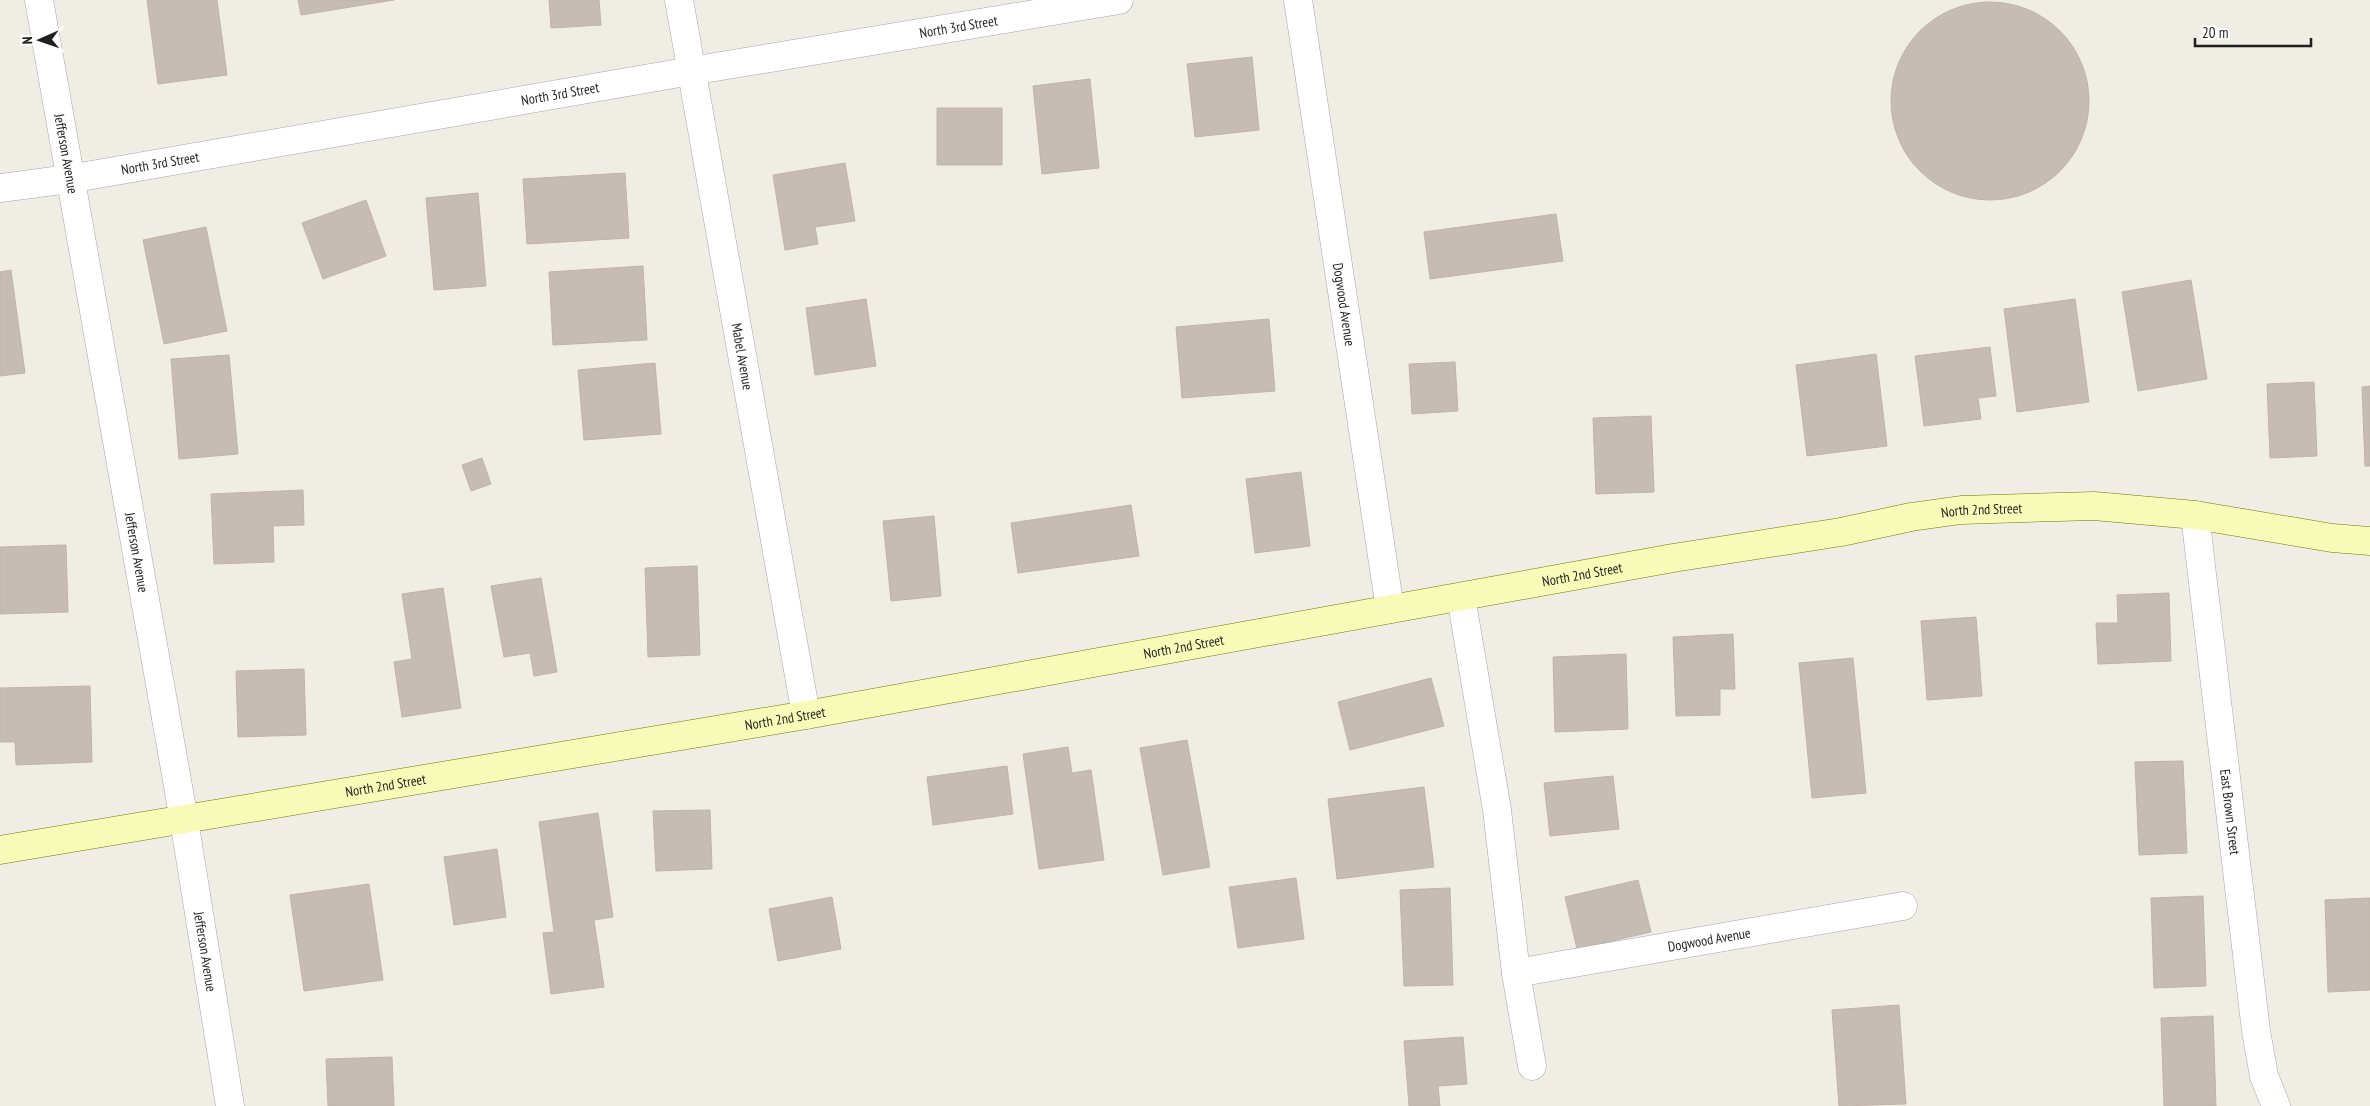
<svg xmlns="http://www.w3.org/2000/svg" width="2370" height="1106" viewBox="0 0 2370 1106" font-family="'PT Sans Narrow',sans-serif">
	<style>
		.building { fill: #c5bcb4; stroke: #c2b3a7 }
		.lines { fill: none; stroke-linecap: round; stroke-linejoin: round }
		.street-casing { stroke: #a6a6a6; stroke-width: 29 }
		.secondary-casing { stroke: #6d7b02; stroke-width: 29 }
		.street { stroke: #fff; stroke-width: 28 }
		.secondary { stroke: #f8fbb8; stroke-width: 28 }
		.labels { text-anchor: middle; stroke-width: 4; stroke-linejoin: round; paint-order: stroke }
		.street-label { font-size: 14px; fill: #1f1f1f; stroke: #fff }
	</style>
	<rect width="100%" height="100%" fill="#f0ede5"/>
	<path class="building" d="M 147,0 L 217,0 L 227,75 L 158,84 Z
		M 298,0 L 394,0 L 301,15 Z
		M 549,0 L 599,0 L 601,25 L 551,28 Z
		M1891 101a99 99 0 1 1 198 0a99 99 0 1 1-198 0Z
		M 1252,57 L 1259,130 L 1195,137 L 1187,64 Z
		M 1090,79 L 1099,168 L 1042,174 L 1033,86 Z
		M 937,108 L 1002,108 L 1002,165 L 937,165 Z
		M 845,163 L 855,221 L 815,227 L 818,244 L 785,250 L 773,175 Z
		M 625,173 L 629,238 L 527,244 L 523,179 Z
		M 478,193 L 486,286 L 434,290 L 426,198 Z
		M 366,200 L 386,256 L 323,279 L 302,223 Z
		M 1556,214 L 1563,261 L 1430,279 L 1424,232 Z
		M 206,227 L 227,331 L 164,344 L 143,240 Z
		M 643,266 L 647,340 L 553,345 L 549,272 Z
		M 11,270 L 25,373 L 0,376 L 0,272 Z
		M 2191,280 L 2207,379 L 2138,391 L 2122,292 Z
		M 866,299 L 876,366 L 815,375 L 806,308 Z
		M 2075,299 L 2089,402 L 2017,412 L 2004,309 Z
		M 1269,319 L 1275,391 L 1182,398 L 1176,327 Z
		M 1990,347 L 1996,396 L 1978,398 L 1981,419 L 1924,426 L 1915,356 Z
		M 1876,354 L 1887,446 L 1807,456 L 1796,365 Z
		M 229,355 L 238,454 L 179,459 L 171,359 Z
		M 1455,362 L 1458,411 L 1412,414 L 1409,364 Z
		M 655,363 L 661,434 L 584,440 L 578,370 Z
		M 2314,382 L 2317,456 L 2270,458 L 2267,384 Z
		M 2370,386 L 2370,466 L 2365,466 L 2362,387 Z
		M 1651,416 L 1654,492 L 1596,494 L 1593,418 Z
		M 482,458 L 491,484 L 471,491 L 462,465 Z
		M 1301,472 L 1310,546 L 1255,553 L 1246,479 Z
		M 303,490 L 304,525 L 273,526 L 274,562 L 214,564 L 211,494 Z
		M 1131,505 L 1139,556 L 1018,573 L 1011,523 Z
		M 934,516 L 941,596 L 891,601 L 883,521 Z
		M 66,545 L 68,612 L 0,614 L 0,547 Z
		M 697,566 L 700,655 L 648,657 L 645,568 Z
		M 541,578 L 557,672 L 534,676 L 530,653 L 504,657 L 491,586 Z
		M 443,588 L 461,708 L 402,717 L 394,662 L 412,659 L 402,594 Z
		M 2169,593 L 2171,661 L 2098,664 L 2096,623 L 2118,623 L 2117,595 Z
		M 1976,617 L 1982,696 L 1927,700 L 1921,621 Z
		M 1733,634 L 1735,689 L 1720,689 L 1720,715 L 1676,716 L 1673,637 Z
		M 1626,654 L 1628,729 L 1555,732 L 1553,657 Z
		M 1853,658 L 1866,793 L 1812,798 L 1799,663 Z
		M 304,669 L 306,735 L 238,737 L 236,671 Z
		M 1431,678 L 1444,726 L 1350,750 L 1338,702 Z
		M 90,686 L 92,762 L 16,765 L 15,742 L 0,742 L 0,688 Z
		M 1187,740 L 1210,867 L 1163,875 L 1140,748 Z
		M 1068,747 L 1072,773 L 1091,770 L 1104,860 L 1039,869 L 1023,754 Z
		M 2183,761 L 2187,853 L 2139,855 L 2135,762 Z
		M 1007,766 L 1013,814 L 933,825 L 927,777 Z
		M 1613,776 L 1619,829 L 1550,836 L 1544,783 Z
		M 1424,787 L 1434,867 L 1337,879 L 1328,799 Z
		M 710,810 L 712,869 L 656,871 L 653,811 Z
		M 598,813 L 613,917 L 594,920 L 604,987 L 551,994 L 543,933 L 554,932 L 539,822 Z
		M 497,849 L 506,917 L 454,925 L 444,857 Z
		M 1296,878 L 1304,939 L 1238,948 L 1229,887 Z
		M 1638,880 L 1651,932 L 1577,949 L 1565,897 Z
		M 369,884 L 383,980 L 304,991 L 290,895 Z
		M 1450,888 L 1453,985 L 1404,986 L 1400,890 Z
		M 2203,896 L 2206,986 L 2154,988 L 2151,898 Z
		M 832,897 L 841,949 L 778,961 L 769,909 Z
		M 2370,898 L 2370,990 L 2328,992 L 2325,900 Z
		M 1899,1005 L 1906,1104 L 1839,1106 L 1832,1010 Z
		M 2213,1016 L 2216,1106 L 2164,1106 L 2161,1018 Z
		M 1463,1037 L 1467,1084 L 1438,1086 L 1440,1106 L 1409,1106 L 1404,1041 Z
		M 392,1057 L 394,1106 L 328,1106 L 326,1059 Z"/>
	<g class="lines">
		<g class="street-casing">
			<g id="street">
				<path id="s1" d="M 39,0 L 184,820 L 230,1106"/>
				<path id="s2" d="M 679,0 L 806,715"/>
				<path id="s3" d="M 1298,0 L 1390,609"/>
				<path id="s4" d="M 0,188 L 69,179 L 691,71 L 1119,0"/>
				<path id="s5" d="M 2195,515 L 2256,1031 L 2264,1076 L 2276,1106"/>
				<path d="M 1461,597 L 1497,810 L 1516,973 L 1532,1066"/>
				<path id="s6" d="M 1516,973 L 1903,906"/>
			</g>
		</g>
		<g class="secondary-casing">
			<g id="secondary">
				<path id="s7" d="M 0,850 L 806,715 L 1673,558 L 1841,532 L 1911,517 L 1961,510 L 2094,506 L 2195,515 L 2332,538 L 2370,541"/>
			</g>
		</g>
		<use href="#street" class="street"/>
		<use href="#secondary" class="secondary"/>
	</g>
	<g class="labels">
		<g class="street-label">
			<text dy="5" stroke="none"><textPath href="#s4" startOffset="972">North 3rd Street</textPath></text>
			<text dy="5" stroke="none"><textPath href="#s4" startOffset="568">North 3rd Street</textPath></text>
			<text dy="5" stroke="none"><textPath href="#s1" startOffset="156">Jefferson Avenue</textPath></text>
			<text dy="5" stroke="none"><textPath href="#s4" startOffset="162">North 3rd Street</textPath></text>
			<text dy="5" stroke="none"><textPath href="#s3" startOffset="308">Dogwood Avenue</textPath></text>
			<text dy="5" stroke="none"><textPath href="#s2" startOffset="362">Mabel Avenue</textPath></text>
			<text dy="5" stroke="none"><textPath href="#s7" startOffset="2011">North 2nd Street</textPath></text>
			<text dy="5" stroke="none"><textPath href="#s1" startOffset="561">Jefferson Avenue</textPath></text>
			<text dy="5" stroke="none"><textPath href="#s7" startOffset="1606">North 2nd Street</textPath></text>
			<text dy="5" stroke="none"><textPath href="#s7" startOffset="1201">North 2nd Street</textPath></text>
			<text dy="5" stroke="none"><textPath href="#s7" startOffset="796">North 2nd Street</textPath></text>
			<text dy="5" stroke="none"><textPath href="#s7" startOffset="391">North 2nd Street</textPath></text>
			<text dy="5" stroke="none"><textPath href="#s5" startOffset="299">East Brown Street</textPath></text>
			<text dy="5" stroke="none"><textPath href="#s6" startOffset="196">Dogwood Avenue</textPath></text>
			<text dy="5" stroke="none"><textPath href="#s1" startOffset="966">Jefferson Avenue</textPath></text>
		</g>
	</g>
	<g transform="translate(40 40) rotate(268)" stroke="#ffffff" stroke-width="4" paint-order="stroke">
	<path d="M0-4L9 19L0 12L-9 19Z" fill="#1f1f1f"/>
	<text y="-8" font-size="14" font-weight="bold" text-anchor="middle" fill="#1f1f1f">N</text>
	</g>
	<path d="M2195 38v8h116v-8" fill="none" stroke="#1f1f1f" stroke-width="2.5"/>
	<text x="2202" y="38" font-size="15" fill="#1f1f1f" stroke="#ffffff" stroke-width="4" paint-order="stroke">20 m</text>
</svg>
